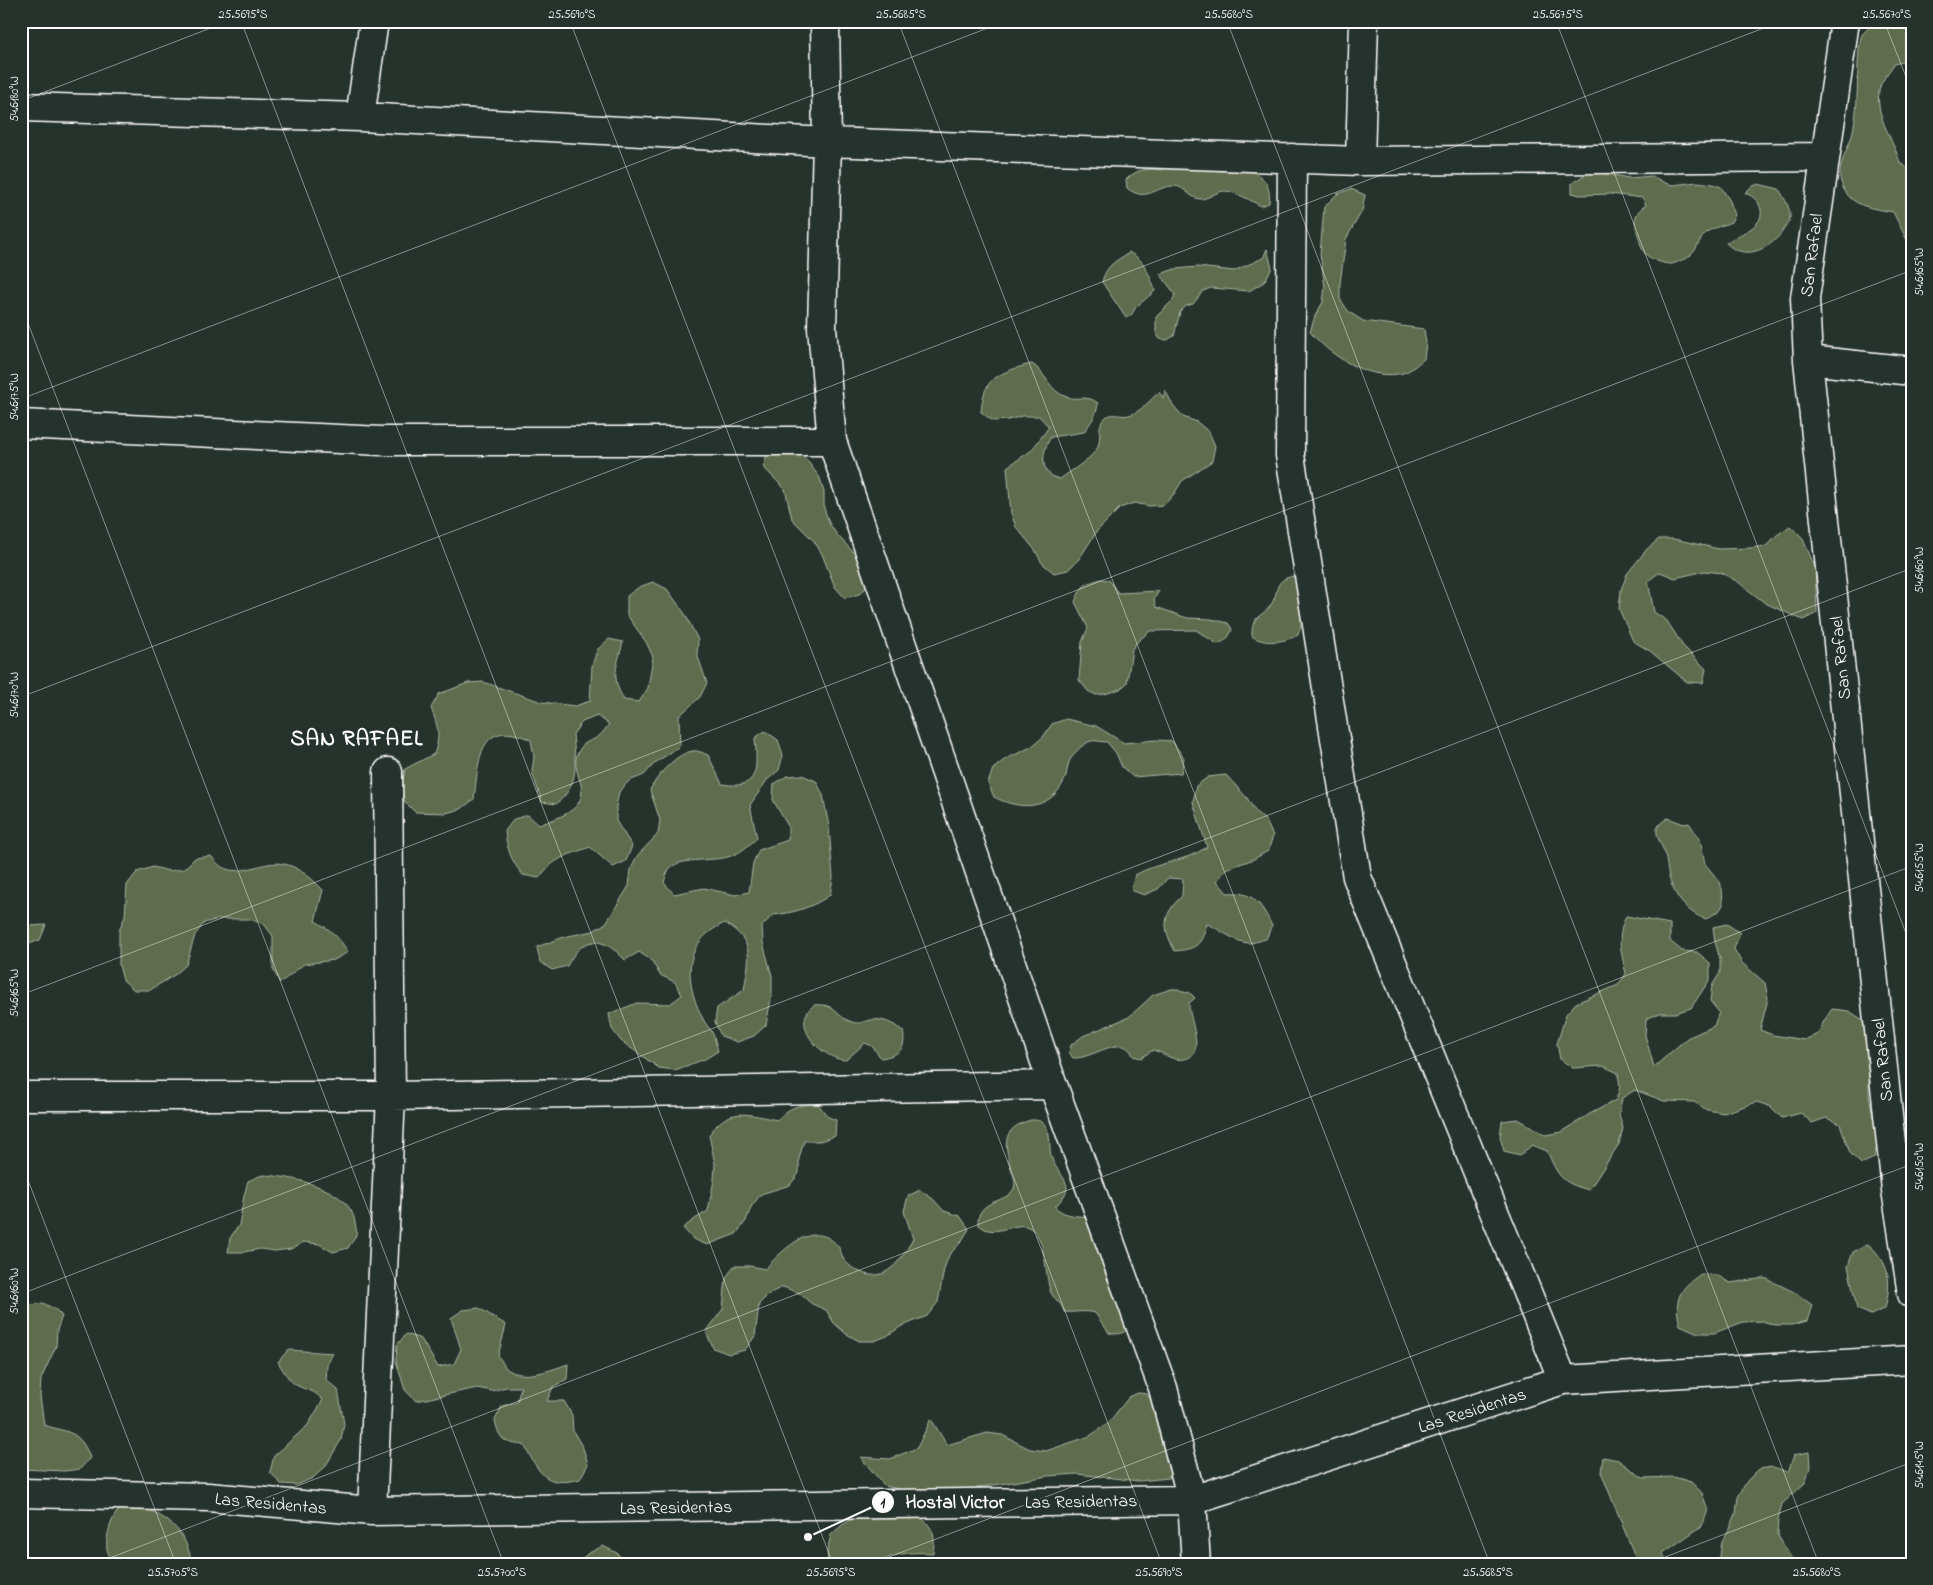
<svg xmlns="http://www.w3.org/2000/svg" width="1933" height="1585" viewBox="0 0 1933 1585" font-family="'Indie Flower',sans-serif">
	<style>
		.green { fill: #5e6c4d; stroke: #aeb6a6 }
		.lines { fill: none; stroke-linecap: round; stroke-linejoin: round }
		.street-casing { stroke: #fff; stroke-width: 31 }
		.street { stroke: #26332d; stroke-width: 28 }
		.ticks { fill: none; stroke: #fff; stroke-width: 1; stroke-opacity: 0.45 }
		.labels { text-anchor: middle; stroke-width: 5; stroke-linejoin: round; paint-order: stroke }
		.street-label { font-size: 18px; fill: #fff; stroke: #26332d }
		.district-label { font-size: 22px; font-weight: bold; letter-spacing: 1px; fill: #fff; stroke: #26332d }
		.leader { fill: none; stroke: #fff; stroke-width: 2 }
		.callout-dot { fill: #fff; stroke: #26332d; stroke-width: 2 }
		.mark-label { font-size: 15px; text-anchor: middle; font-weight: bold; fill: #111 }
		.callout-label { font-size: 19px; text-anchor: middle; font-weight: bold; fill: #fff; stroke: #26332d; stroke-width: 5; stroke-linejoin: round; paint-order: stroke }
		.neatline { fill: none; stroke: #fff; stroke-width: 2 }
		.ticks-label { font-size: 12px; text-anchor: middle; fill: #fff }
	</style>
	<rect width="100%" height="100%" fill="#26332d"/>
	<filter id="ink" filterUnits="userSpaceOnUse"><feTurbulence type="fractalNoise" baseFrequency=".02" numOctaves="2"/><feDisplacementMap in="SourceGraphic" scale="10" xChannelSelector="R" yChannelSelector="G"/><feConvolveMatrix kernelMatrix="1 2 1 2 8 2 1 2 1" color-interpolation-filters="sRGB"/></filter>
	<g filter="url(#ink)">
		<path class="green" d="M 1880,21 L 1912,21 L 1912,60 L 1894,64 C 1889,72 1880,82 1879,91 C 1875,117 1894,140 1900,163 L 1912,171 L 1912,250 L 1893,212 C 1872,208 1848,207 1841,182 C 1836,165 1850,147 1853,131 C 1855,120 1857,108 1857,96 C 1858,83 1857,46 1862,35 C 1866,29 1874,24 1880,21 Z
			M 1168,166 C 1198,166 1276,154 1269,203 L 1261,206 C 1251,201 1237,192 1225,191 C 1216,191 1208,200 1199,199 C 1189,197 1185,187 1175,186 C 1156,185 1147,204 1127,188 L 1126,180 C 1136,169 1147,168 1162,170 Z
			M 1595,172 L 1629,178 L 1652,176 L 1665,183 L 1673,185 L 1697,182 L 1713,184 L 1721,187 L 1730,201 L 1735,215 L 1731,222 C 1725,225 1712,228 1707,232 C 1696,241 1699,254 1682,260 C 1679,261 1675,264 1671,264 C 1663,264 1648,259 1644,252 C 1641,248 1640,242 1639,238 C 1634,223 1632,214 1646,205 L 1643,198 L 1610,194 L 1580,195 L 1572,193 L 1572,183 L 1586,174 Z
			M 1758,184 L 1779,189 C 1784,198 1791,208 1790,218 C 1789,223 1785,228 1782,232 C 1769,250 1744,261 1726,243 C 1737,234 1764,228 1761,210 C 1759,201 1753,196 1745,193 L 1751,187 Z
			M 1351,189 L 1365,195 L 1362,211 L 1346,239 L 1340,283 L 1340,299 L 1349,312 L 1363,321 L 1424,329 L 1426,343 L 1424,359 C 1416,365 1409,373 1398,374 C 1366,379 1331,356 1310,332 L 1315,316 L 1323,302 L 1325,287 L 1320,254 L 1324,207 L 1337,194 Z
			M 1267,249 L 1272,268 L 1264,282 L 1249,291 L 1211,288 L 1203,291 L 1193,304 L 1186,306 L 1180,312 L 1174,336 L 1167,340 L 1160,339 L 1156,333 L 1156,317 L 1173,300 L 1175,294 L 1160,274 L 1175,269 L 1198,267 L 1234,271 L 1263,258 Z
			M 1129,252 C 1133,255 1139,258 1142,262 C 1146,267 1154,285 1155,291 L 1136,307 L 1132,314 L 1126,318 L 1102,282 C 1105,268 1115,260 1128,254 Z
			M 1032,364 C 1046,372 1049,392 1067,397 C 1079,401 1086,394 1098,403 C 1097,415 1091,422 1084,432 L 1051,437 C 1041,452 1039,475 1060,479 C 1069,472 1095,457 1098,446 C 1102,436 1096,424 1106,417 C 1113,412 1121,417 1129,415 C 1140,413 1151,399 1159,392 L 1163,398 L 1165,390 L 1173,405 L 1183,417 L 1197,422 L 1209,432 L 1215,446 L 1212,461 L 1182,481 L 1174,494 L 1164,505 L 1149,506 L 1134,503 L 1120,508 L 1097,531 L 1079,559 L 1068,570 L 1054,573 L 1042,563 L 1035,550 L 1016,527 L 1011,513 L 1007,467 L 1031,451 L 1049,427 L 1039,416 L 1022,416 L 1008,420 L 993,421 L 981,412 C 982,403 983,392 989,384 C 995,374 1020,366 1032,364 Z
			M 800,451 L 820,478 L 824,492 L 824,508 L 829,523 L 837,535 L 858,557 L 871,584 L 859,594 L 845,598 L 835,587 L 822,554 L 814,541 L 792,519 L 785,489 L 763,467 L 768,452 Z
			M 1790,526 L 1802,537 L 1815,567 L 1817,613 L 1803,620 L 1765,603 L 1738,582 L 1722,573 L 1705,571 L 1675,578 L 1660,572 L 1648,581 L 1654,612 L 1667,621 L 1683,646 L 1706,669 L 1703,683 L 1687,682 L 1650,651 L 1633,641 L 1619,609 L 1621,590 L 1627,574 L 1647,549 L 1659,539 L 1674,539 L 1719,549 L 1750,548 L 1766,546 L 1777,535 Z
			M 1293,576 C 1305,595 1305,615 1298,635 C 1285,642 1264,645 1252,636 C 1251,613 1265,617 1272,603 C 1280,589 1273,581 1293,576 Z
			M 1101,579 L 1109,580 L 1118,593 L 1159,591 L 1154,599 L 1156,607 L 1187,618 L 1211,619 L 1228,623 L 1232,629 C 1229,638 1226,641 1217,644 L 1196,630 L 1150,631 L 1138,641 L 1132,649 L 1127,683 L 1120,689 L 1105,694 L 1096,695 L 1088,691 L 1079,680 L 1082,642 L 1088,628 L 1075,602 C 1082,585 1084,584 1101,579 Z
			M 653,582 L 667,589 L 685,614 L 698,640 L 697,654 L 707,683 L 700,697 L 679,716 L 680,746 L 655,763 L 644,775 L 629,781 L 619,792 L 616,807 L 616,821 L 632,846 L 626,861 L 613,867 L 590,847 C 566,856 555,857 539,878 L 523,875 C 511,861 507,849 505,831 L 514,819 L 528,815 L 539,825 C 562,816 591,809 579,778 C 577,772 574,761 577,755 C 584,739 588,744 599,736 C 603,733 606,728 609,724 L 597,716 L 582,722 L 573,734 C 575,762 581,784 556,804 L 542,802 L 532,772 L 534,756 L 531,740 C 478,716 479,761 474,799 L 461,809 L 446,813 L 415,812 L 404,801 L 402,784 L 405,769 L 434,754 C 441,735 438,727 431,708 L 439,694 L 468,683 L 483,682 L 542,702 L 575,706 L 590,701 L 592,666 L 597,650 L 609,639 L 623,642 C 617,667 610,676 624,700 L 639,702 L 648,688 L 653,657 L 646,642 L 627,615 L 627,596 L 639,587 Z
			M 1066,719 L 1096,726 L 1124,743 L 1156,740 L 1172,741 L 1184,758 L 1181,773 L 1133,777 L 1122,767 L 1116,753 L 1107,742 C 1102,742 1095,740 1091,741 C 1082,744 1073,754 1069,762 C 1067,768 1067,775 1064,781 C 1050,811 1019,810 994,797 L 988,783 L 993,769 L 1004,760 L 1031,747 L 1043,737 L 1052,724 Z
			M 765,731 L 778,740 L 783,755 L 779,770 L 767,780 L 750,805 L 757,838 C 749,845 742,852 731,856 C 715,862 682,857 670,868 C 667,872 665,878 664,883 L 674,894 L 704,888 L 735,895 L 749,892 L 753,863 L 759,850 L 788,840 L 788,826 L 773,800 L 774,784 L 787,776 L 802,775 L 816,781 L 823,795 L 829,827 L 833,878 L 830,895 C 813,907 794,913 773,915 L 762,926 L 763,943 L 772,976 L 772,994 L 766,1025 L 754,1036 L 737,1042 L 721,1036 L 715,1022 L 717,1008 L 744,990 C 749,959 756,942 725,923 C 682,941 684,982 703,1019 C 705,1024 709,1027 712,1032 C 715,1038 716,1045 718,1051 L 705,1059 L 675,1070 L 659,1068 L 621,1041 L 612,1029 L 609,1014 L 637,1003 L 670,1004 L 682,995 L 675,982 L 660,975 L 652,961 L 639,952 L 625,960 C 602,935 583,935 567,966 L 552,970 L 540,962 L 537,947 L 564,937 L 593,931 L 606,923 L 629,886 L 631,869 L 637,856 L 658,834 L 660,820 L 650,790 C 657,776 676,753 693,751 C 697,750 703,753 708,755 L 722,784 C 761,791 757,766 755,738 Z
			M 1226,775 L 1247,798 L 1255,811 L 1266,821 L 1273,836 L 1268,851 L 1254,859 L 1226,869 L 1217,881 L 1227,893 C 1253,891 1261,903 1272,926 L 1266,939 C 1261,940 1254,943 1249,943 C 1236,943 1220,929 1207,924 C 1201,945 1197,949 1175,951 C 1162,927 1162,915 1182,896 L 1183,879 L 1168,878 L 1158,889 L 1144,895 L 1131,890 L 1135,875 C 1160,861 1183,863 1207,847 L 1193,802 L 1196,786 L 1208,777 Z
			M 1668,818 L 1684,824 L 1689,823 L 1700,839 L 1705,864 L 1720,882 L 1722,889 L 1723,905 L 1719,911 L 1706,919 C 1687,913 1674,896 1669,877 C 1667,870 1667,861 1665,854 C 1660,839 1648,829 1668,818 Z
			M 211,856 C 214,859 218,865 222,867 C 241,878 264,859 284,864 C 300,867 312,879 323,890 L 315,921 C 330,929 339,937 348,952 L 334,960 L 304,964 L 280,983 L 273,969 L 273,936 L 264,924 L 249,919 L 219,919 L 204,923 L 195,935 L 186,965 L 176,974 L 150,990 L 134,990 L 123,980 L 119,965 L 119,931 L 125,916 L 127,885 L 137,872 L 153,867 L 169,871 L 184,869 L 195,858 Z
			M 1626,916 L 1670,924 L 1670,941 L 1682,951 L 1697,952 L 1710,963 L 1710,979 L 1691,1008 L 1675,1013 L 1660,1013 L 1646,1019 L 1645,1035 L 1654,1067 L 1687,1038 L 1714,1026 L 1719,1012 L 1710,1001 L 1712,986 L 1720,973 L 1720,959 L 1715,942 L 1713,927 L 1727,924 L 1740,933 L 1734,949 L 1742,963 L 1765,983 L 1768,999 L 1760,1030 L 1773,1035 L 1804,1040 L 1818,1034 L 1824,1021 L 1832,1009 L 1849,1011 L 1863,1020 L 1869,1034 L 1869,1096 L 1878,1141 L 1874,1158 L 1861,1164 L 1850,1153 L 1840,1124 L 1826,1118 L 1812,1123 L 1801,1113 L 1782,1118 L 1771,1107 L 1757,1102 L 1724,1113 L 1707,1110 L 1694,1102 L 1664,1101 L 1635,1090 L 1622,1098 L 1619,1114 L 1623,1128 L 1619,1144 L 1589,1190 C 1561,1183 1558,1176 1547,1151 L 1532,1145 L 1520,1155 L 1504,1151 L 1500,1137 L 1502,1121 L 1518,1119 L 1546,1135 L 1562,1132 L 1588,1115 L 1616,1100 L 1620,1087 L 1618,1073 L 1603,1066 L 1573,1068 L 1560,1059 L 1557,1044 L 1566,1014 L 1576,1003 L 1618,985 L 1626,974 C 1621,950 1616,939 1626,916 Z
			M 21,922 L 30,926 L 46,925 L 40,940 L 26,945 L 21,953 Z
			M 1171,989 L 1178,989 L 1186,993 L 1189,992 L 1195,998 L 1189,1003 C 1188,1019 1212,1064 1175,1059 C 1167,1057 1161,1052 1153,1050 L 1141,1058 L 1133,1056 C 1124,1031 1092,1060 1073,1058 L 1069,1052 L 1071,1045 L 1083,1036 L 1129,1017 L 1153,995 Z
			M 814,1005 C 837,1003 834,1016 852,1022 C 859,1025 864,1021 871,1020 C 883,1018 894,1024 903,1031 C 907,1050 898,1055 881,1058 L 872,1046 L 865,1043 L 846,1060 C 823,1060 788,1025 814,1005 Z
			M 818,1104 L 828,1117 L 836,1120 L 835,1136 L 820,1141 L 804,1141 L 799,1158 L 799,1173 L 790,1185 L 761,1194 L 751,1207 L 746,1221 L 736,1234 L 707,1245 L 693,1239 L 683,1228 L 695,1219 L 708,1211 L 714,1180 L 715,1164 L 709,1135 C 728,1106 747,1114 777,1120 C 790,1106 798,1105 818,1104 Z
			M 1031,1120 C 1036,1120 1041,1120 1045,1125 C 1052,1135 1048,1148 1052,1159 C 1055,1169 1066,1177 1067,1187 C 1067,1195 1059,1202 1055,1207 C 1065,1217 1080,1216 1093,1217 L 1130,1327 C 1123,1334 1119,1335 1109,1333 L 1095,1313 C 1084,1310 1075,1313 1064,1312 C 1061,1300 1052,1299 1050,1290 C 1045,1273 1046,1242 1033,1230 C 1017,1216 996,1242 978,1224 C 977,1198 1008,1204 1014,1188 C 1016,1183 1014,1177 1012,1172 C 1005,1146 999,1129 1031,1120 Z
			M 262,1175 C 290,1176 352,1188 355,1223 C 356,1227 357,1232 356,1235 C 355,1239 350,1244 348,1248 L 333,1252 L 319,1244 L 304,1242 L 291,1249 L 275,1251 L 260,1249 L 243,1252 L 228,1252 L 230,1238 L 239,1225 L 244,1196 L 248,1181 Z
			M 920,1190 L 933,1199 L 944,1211 L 960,1216 L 969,1229 L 961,1242 L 949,1255 L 944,1269 L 938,1302 L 927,1316 L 900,1327 L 887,1336 L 874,1341 L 859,1341 L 845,1333 L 834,1323 L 826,1310 L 812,1304 L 799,1293 L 783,1287 L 770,1293 L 759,1304 L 755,1336 L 745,1350 L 729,1354 L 713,1348 L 706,1332 L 723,1309 L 726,1278 L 734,1266 L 750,1266 L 765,1269 C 782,1251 813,1218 837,1245 C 842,1250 841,1258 846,1262 C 851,1268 858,1271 865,1274 C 889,1281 903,1256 913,1239 L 904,1211 L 908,1196 Z
			M 1868,1244 C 1890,1263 1892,1281 1885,1308 L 1871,1315 L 1857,1309 L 1848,1266 L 1853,1252 Z
			M 1701,1274 L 1717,1275 L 1730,1283 L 1765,1278 L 1796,1293 L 1812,1305 L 1807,1321 L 1792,1325 L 1776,1325 L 1762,1321 L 1743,1322 L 1714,1333 L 1698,1333 L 1680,1325 C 1673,1299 1680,1288 1701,1274 Z
			M 43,1303 L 56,1310 L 62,1316 L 57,1330 L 56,1346 L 41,1379 L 40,1396 L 44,1425 C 69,1433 80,1430 90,1458 L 80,1469 L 65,1471 L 21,1469 L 21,1307 Z
			M 479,1308 L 506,1325 L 498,1356 C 501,1359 504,1366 507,1369 C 523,1381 551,1370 568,1364 L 567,1379 L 553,1387 L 547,1401 L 564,1401 L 572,1415 L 573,1431 L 583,1448 L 588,1464 L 580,1479 C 544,1488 540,1473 524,1445 C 504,1443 499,1440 495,1420 L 502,1406 L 517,1402 L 521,1387 L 506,1387 L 492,1391 L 477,1388 L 416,1401 L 405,1390 L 396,1361 L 397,1345 L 406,1334 L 421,1339 L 438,1367 L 454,1364 L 461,1349 L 451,1318 L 463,1310 Z
			M 288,1350 L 333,1353 L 327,1365 L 326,1380 L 338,1390 L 344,1424 L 341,1440 L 325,1467 L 313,1478 L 297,1485 L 281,1484 L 270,1472 L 274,1456 L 308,1425 L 323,1400 C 312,1389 311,1392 298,1386 C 289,1382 283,1370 278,1362 Z
			M 1138,1393 L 1147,1394 L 1153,1402 L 1174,1445 L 1169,1478 L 1139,1481 L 1077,1474 L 1048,1476 L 953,1492 L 918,1493 L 885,1486 L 860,1457 L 890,1459 L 917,1448 L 931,1419 L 947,1445 L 987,1433 L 1002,1435 L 1030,1449 L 1046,1451 L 1090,1436 L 1109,1422 L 1129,1397 Z
			M 1809,1452 L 1810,1467 L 1805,1483 L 1782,1504 L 1778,1519 L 1777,1534 L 1795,1564 L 1719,1564 L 1722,1541 L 1730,1528 L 1736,1514 L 1738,1497 L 1747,1481 L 1759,1469 L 1773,1467 L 1788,1472 L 1794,1455 Z
			M 1603,1457 L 1618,1460 L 1643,1478 L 1674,1477 L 1691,1482 L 1702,1493 L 1708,1510 L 1702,1526 L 1663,1553 L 1667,1564 L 1638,1564 L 1601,1472 Z
			M 141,1505 C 170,1521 185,1528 192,1564 L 113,1564 C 111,1559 108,1554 107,1549 C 105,1538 112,1514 121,1508 C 127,1505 134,1506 141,1505 Z
			M 919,1515 C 933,1528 936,1534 933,1553 C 913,1552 894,1552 878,1564 L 828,1564 L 827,1551 L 831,1535 L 842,1525 L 855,1517 Z
			M 603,1546 L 617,1553 L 627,1564 L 577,1564 L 587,1554 Z"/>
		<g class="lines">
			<g class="street-casing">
				<path id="street" d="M 825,21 L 827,142 L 822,328 L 832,441 L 1053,1085 L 1163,1388 L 1192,1500 L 1196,1564
					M 1845,21 L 1805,298 L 1808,360 L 1896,1190 L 1912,1294
					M 21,107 L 360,117 L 827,142 L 1360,161 L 1824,157
					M 360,117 L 374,21
					M 1292,158 L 1290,455 L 1357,877 L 1563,1380
					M 1360,161 L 1364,21
					M 1808,360 L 1912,371
					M 21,424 L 382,441 L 832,441
					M 21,1096 L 391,1096 L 1053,1085
					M 21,1493 L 208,1497 L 372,1511 L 1192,1500 L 1563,1380 L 1912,1360
					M 372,1511 L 391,1096 L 388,772"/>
			</g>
			<use href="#street" class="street"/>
		</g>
	</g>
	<path class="ticks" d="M 241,21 L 833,1564M 570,21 L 1162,1564M 898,21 L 1490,1564M 1227,21 L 1819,1564M 1556,21 L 1912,949M 1884,21 L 1912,92M 21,101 L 229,21M 21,305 L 504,1564M 21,399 L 1006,21M 21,697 L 1782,21M 21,995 L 1912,270M 21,1162 L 176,1564M 21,1294 L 1912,568M 94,1564 L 1912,866M 871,1564 L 1912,1164M 1647,1564 L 1912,1462"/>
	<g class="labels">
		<g class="street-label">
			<text transform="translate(1811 255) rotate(-83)" y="6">San Rafael</text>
			<text transform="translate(1840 658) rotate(-96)" y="6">San Rafael</text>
			<text transform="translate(1882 1060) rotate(-96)" y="6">San Rafael</text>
			<text transform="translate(1472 1410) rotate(-18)" y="6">Las Residentas</text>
			<text transform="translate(1081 1501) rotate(-1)" y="6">Las Residentas</text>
			<text transform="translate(271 1503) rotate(5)" y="6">Las Residentas</text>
			<text transform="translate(676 1507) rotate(-1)" y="6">Las Residentas</text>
		</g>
		<g class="district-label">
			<text x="357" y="745">SAN RAFAEL</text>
		</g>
	</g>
	<path class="leader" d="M808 1537L883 1502"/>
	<g class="callout-dot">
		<circle cx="808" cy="1537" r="5"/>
		<circle cx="883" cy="1502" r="12"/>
	</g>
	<g class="mark-label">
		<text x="883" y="1507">1</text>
	</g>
	<g class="callout-label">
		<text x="955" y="1508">Hostal Victor</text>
	</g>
	<rect width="1933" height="1585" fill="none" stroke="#26332d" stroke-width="55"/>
	<rect x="28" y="28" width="1878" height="1530" class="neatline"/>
	<g class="ticks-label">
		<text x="243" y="18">25.5695°S</text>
		<text x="572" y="18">25.5690°S</text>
		<text x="901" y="18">25.5685°S</text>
		<text x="1229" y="18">25.5680°S</text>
		<text x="1558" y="18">25.5675°S</text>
		<text x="1887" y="18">25.5670°S</text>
		<text transform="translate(14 99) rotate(-90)" y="4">54.6180°W</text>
		<text transform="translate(1919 272) rotate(-90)" y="4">54.6165°W</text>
		<text transform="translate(14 397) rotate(-90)" y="4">54.6175°W</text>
		<text transform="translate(1919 570) rotate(-90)" y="4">54.6160°W</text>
		<text transform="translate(14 695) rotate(-90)" y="4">54.6170°W</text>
		<text transform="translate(1919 868) rotate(-90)" y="4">54.6155°W</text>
		<text transform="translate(14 993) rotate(-90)" y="4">54.6165°W</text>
		<text transform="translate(1919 1167) rotate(-90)" y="4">54.6150°W</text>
		<text transform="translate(14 1291) rotate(-90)" y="4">54.6160°W</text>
		<text transform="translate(1919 1465) rotate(-90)" y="4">54.6145°W</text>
		<text x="173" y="1576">25.5705°S</text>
		<text x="502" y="1576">25.5700°S</text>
		<text x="831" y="1576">25.5695°S</text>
		<text x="1159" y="1576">25.5690°S</text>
		<text x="1488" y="1576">25.5685°S</text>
		<text x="1817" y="1576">25.5680°S</text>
	</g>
</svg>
